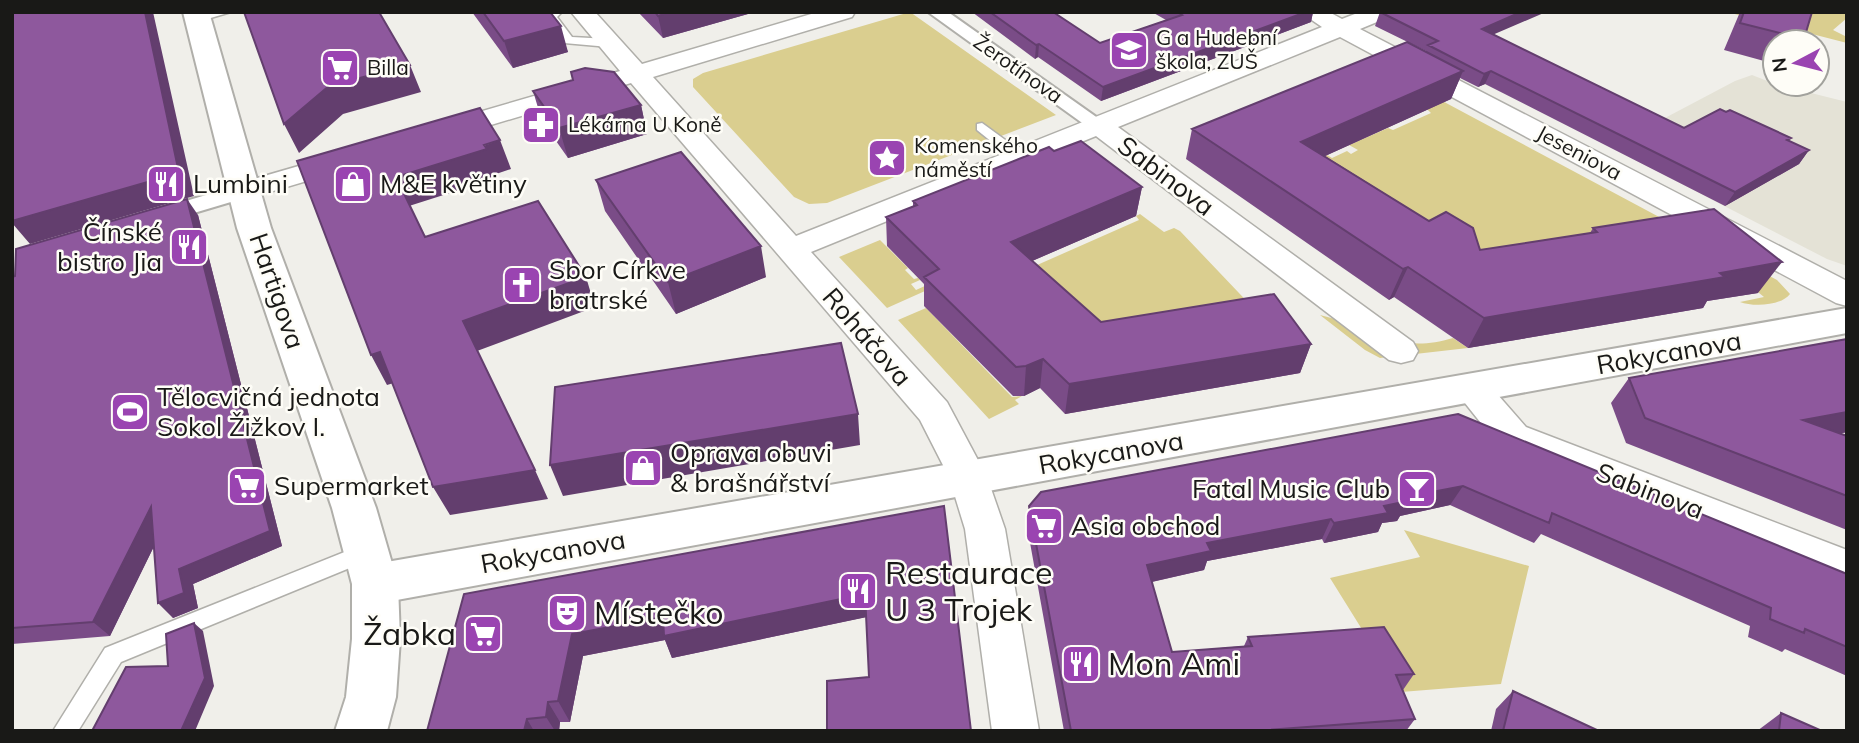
<svg xmlns="http://www.w3.org/2000/svg" width="1859" height="743" viewBox="0 0 1859 743" font-family="Mulish,sans-serif">
	<style>
		.built { fill: #e4e2d6 }
		.green { fill: #dace8f }
		.lines { fill: none; stroke-linecap: round; stroke-linejoin: round }
		.service-casing { stroke: #b0afaa; stroke-width: 3 }
		.pedestrian-casing { stroke: #b0afaa; stroke-width: 4 }
		.minor-casing { stroke: #b0afaa; stroke-width: 3 }
		.tertiary-casing { stroke: #b0afaa; stroke-width: 4 }
		.secondary-casing { stroke: #b0afaa; stroke-width: 4 }
		.service { fill: #fff; fill-rule: evenodd }
		.pedestrian { fill: #fff; fill-rule: evenodd }
		.minor { fill: #fff; fill-rule: evenodd }
		.tertiary { fill: #fff; fill-rule: evenodd }
		.secondary { fill: #fff; fill-rule: evenodd }
		.wall { fill: #7a4c87 }
		.shaded-wall { fill: #633e6e }
		.building { fill: #8e589d; stroke: #633e6e; stroke-width: 2 }
		.labels { text-anchor: middle; stroke-width: 5; stroke-linejoin: round; paint-order: stroke }
		.far-poi-label { font-size: 21px; fill: #191917; stroke: #fefdf7; text-anchor: start }
		.far-street-label { font-size: 21px; fill: #191917; stroke: #fefdf7 }
		.street-label { font-size: 26px; fill: #191917; stroke: #fefdf7 }
		.poi-label { font-size: 26px; fill: #191917; stroke: #fefdf7; text-anchor: start }
		.near-poi-label { font-size: 32px; fill: #191917; stroke: #fefdf7; text-anchor: start }
	</style>
	<rect width="100%" height="100%" fill="#f0efea"/>
	<path class="built" d="M 1752,75 L 1775,84 L 1847,102 L 1847,266 L 1827,259 L 1610,147 L 1735,81 Z"/>
	<path class="green" d="M 910,12 L 1056,115 L 827,203 L 809,204 L 794,197 L 693,87 L 693,79 L 703,73 Z
		M 1727,12 L 1847,12 L 1847,18 L 1833,30 L 1847,37 L 1847,43 Z
		M 1390,73 L 1777,280 L 1790,294 C 1781,306 1753,307 1740,302 L 1764,297 L 1693,239 L 1462,272 L 1291,166 L 1327,155 L 1332,158 L 1347,151 L 1351,154 L 1358,150 L 1349,145 L 1388,128 L 1393,130 L 1431,113 Z
		M 1140,214 L 1164,232 L 1174,228 L 1180,231 L 1258,313 L 1124,342 L 1019,273 L 1139,220 L 1136,216 Z
		M 880,240 L 908,268 L 905,270 L 914,279 L 918,278 L 920,280 L 911,284 L 916,290 L 927,285 L 925,291 L 887,308 L 839,257 Z
		M 926,308 L 1012,397 L 1022,396 L 1015,400 L 1019,404 L 989,419 L 898,320 Z
		M 1320,315 C 1373,328 1397,355 1453,338 L 1468,348 L 1380,358 L 1365,350 Z
		M 1404,530 L 1529,566 L 1501,684 L 1401,692 L 1330,578 L 1420,557 Z"/>
	<g class="lines">
		<g class="service-casing">
			<path id="service" d="M 210,12 L 231,12 L 197,22 L 191,19 Z
				M 549,12 L 562,12 L 557,17 L 572,37 L 609,39 L 615,43 L 609,47 L 564,43 L 545,17 Z
				M 982,123 L 1023,153 L 1023,159 L 1013,159 L 977,130 L 977,124 Z
				M 367,543 L 374,546 L 377,552 L 374,558 L 121,662 L 78,731 L 53,731 L 105,648 Z"/>
		</g>
		<g class="pedestrian-casing">
			<path id="pedestrian" d="M 928,12 L 948,12 L 1109,126 L 1106,130 L 1092,130 Z
				M 243,184 L 251,186 L 254,191 L 251,196 L 157,224 L 149,222 L 146,217 L 149,212 Z"/>
		</g>
		<g class="minor-casing">
			<path id="minor" d="M 571,12 L 595,12 L 642,64 L 818,12 L 855,12 L 852,17 L 653,77 L 796,236 L 1322,27 L 1300,12 L 1329,12 L 1342,19 L 1360,12 L 1392,12 L 1389,17 L 1360,29 L 1847,281 L 1847,306 L 1836,303 L 1340,37 L 1118,127 L 1413,342 L 1418,351 L 1413,360 L 1401,363 L 1389,360 L 1096,136 L 811,252 L 947,402 L 987,477 L 1005,529 L 1039,731 L 992,731 L 965,529 L 949,477 L 920,420 L 631,83 L 441,140 L 431,138 L 428,132 L 431,126 L 620,71 Z
				M 347,152 L 357,154 L 361,160 L 357,166 L 243,200 L 233,197 L 229,191 L 233,185 Z
				M 1471,375 L 1484,379 L 1526,427 L 1847,550 L 1847,586 L 1500,447 L 1453,388 L 1458,379 Z"/>
		</g>
		<g class="tertiary-casing">
			<path id="tertiary" d="M 1847,308 L 1847,333 L 375,604 L 359,598 L 352,584 L 359,570 L 375,564 Z"/>
		</g>
		<g class="secondary-casing">
			<path id="secondary" d="M 183,12 L 209,12 L 271,228 L 376,508 L 398,584 L 400,639 L 396,697 L 387,731 L 335,731 L 346,697 L 352,639 L 352,584 L 332,508 L 237,228 Z"/>
		</g>
		<use href="#service" class="service"/>
		<use href="#pedestrian" class="pedestrian"/>
		<use href="#minor" class="minor"/>
		<use href="#tertiary" class="tertiary"/>
		<use href="#secondary" class="secondary"/>
	</g>
	<path class="wall" d="M 472,12 L 550,12 L 568,52 L 513,68 Z
		M 638,12 L 755,12 L 663,38 Z
		M 972,12 L 1053,12 L 1100,43 L 1166,20 L 1152,12 L 1313,12 L 1311,22 L 1101,101 L 1038,57 L 1035,59 Z
		M 1380,12 L 1493,35 L 1684,128 L 1789,141 L 1809,150 L 1799,164 L 1725,206 L 1485,84 L 1478,87 L 1460,78 L 1451,99 L 1325,156 L 1429,221 L 1480,250 L 1590,233 L 1593,228 L 1758,293 L 1707,301 L 1703,308 L 1468,348 L 1394,297 L 1389,300 L 1186,159 L 1192,129 L 1426,51 L 1375,26 Z
		M 1740,12 L 1812,12 L 1802,42 L 1775,42 L 1775,64 L 1724,50 Z
		M 573,80 L 641,105 L 647,134 L 568,158 L 542,121 L 533,91 Z
		M 1054,151 L 1142,187 L 1136,216 L 1032,261 L 1101,322 L 1311,344 L 1300,373 L 1065,414 L 1040,388 L 1024,396 L 1013,396 L 924,306 L 924,284 L 887,246 L 886,217 L 913,207 L 913,201 Z
		M 596,180 L 766,277 L 676,314 L 605,211 Z
		M 198,215 L 282,546 L 193,584 L 198,608 L 173,618 L 154,546 L 110,636 L 12,644 L 12,277 Z
		M 1847,339 L 1847,432 L 1839,434 L 1847,436 L 1847,530 L 1626,443 L 1611,403 L 1629,378 Z
		M 1458,414 L 1847,574 L 1847,676 L 1785,649 L 1782,652 L 1748,637 L 1750,626 L 1541,534 L 1534,543 L 1450,505 L 1400,516 L 1397,521 L 1382,523 L 1378,532 L 1324,543 L 1322,539 L 1207,561 L 1204,570 L 1152,582 L 1172,652 L 1244,646 L 1248,637 L 1414,674 L 1403,690 L 1415,719 L 1406,731 L 1064,731 L 1027,526 L 1029,506 Z
		M 944,506 L 869,677 L 866,617 L 672,658 L 665,640 L 583,656 L 570,722 L 560,722 L 559,731 L 427,731 L 464,594 Z
		M 1513,691 L 1599,731 L 1491,731 L 1496,709 Z
		M 1781,713 L 1822,731 L 1757,731 Z"/>
	<path class="shaded-wall" d="M 145,12 L 153,12 L 194,196 L 30,244 L 12,223 L 12,221 Z
		M 670,12 L 755,12 L 663,38 L 658,16 Z
		M 1306,12 L 1313,12 L 1311,22 L 1101,101 L 1103,87 Z
		M 1521,12 L 1546,12 L 1476,42 L 1482,29 Z
		M 561,26 L 568,52 L 513,68 L 504,41 Z
		M 1039,44 L 1038,57 L 1035,59 L 1036,45 Z
		M 410,65 L 421,92 L 343,114 L 299,153 L 284,124 L 329,86 Z
		M 1463,71 L 1451,99 L 1292,171 L 1301,142 Z
		M 1491,71 L 1485,84 L 1478,87 L 1484,74 Z
		M 641,105 L 647,134 L 568,158 L 559,128 Z
		M 500,140 L 511,169 L 496,174 L 497,178 L 409,206 L 396,177 Z
		M 1809,150 L 1799,164 L 1725,206 L 1735,192 Z
		M 1142,187 L 1136,216 L 1009,271 L 1011,242 Z
		M 187,199 L 198,215 L 282,546 L 193,584 L 198,608 L 173,618 L 158,603 Z
		M 761,246 L 766,277 L 676,314 L 668,282 Z
		M 1782,262 L 1758,293 L 1707,301 L 1703,308 L 1468,348 L 1484,318 L 1720,273 Z
		M 1408,267 L 1394,297 L 1389,300 L 1403,269 Z
		M 586,277 L 595,307 L 477,351 L 463,321 Z
		M 1311,344 L 1300,373 L 1065,414 L 1069,384 Z
		M 380,352 L 397,382 L 387,385 L 371,355 Z
		M 1043,359 L 1040,388 L 1024,396 L 1026,366 Z
		M 1847,412 L 1847,432 L 1780,445 L 1803,420 Z
		M 858,414 L 860,445 L 563,496 L 550,465 Z
		M 535,470 L 548,499 L 450,515 L 433,487 Z
		M 1463,486 L 1450,505 L 1400,516 L 1397,521 L 1382,523 L 1378,532 L 1324,543 L 1334,523 L 1406,497 Z
		M 151,507 L 166,522 L 110,636 L 93,622 Z
		M 1331,519 L 1322,539 L 1207,561 L 1204,570 L 1142,584 L 1147,565 L 1207,543 Z
		M 865,594 L 867,617 L 672,658 L 665,640 L 583,656 L 570,722 L 558,701 L 572,634 L 663,617 Z
		M 194,623 L 203,631 L 214,686 L 195,731 L 181,731 Z
		M 548,702 L 560,722 L 559,731 L 555,731 L 546,717 Z
		M 527,719 L 534,731 L 524,731 Z"/>
	<path class="building" d="M 12,12 L 145,12 L 179,173 L 12,221 Z
		M 244,12 L 379,12 L 410,65 L 329,86 L 284,124 Z
		M 483,12 L 550,12 L 561,26 L 504,41 Z
		M 655,12 L 670,12 L 658,16 Z
		M 990,12 L 1053,12 L 1100,43 L 1182,15 L 1177,12 L 1306,12 L 1103,87 L 1039,44 L 1036,45 Z
		M 1380,12 L 1521,12 L 1482,29 L 1684,128 L 1720,109 L 1726,112 L 1730,110 L 1791,138 L 1787,140 L 1809,150 L 1735,192 L 1491,71 L 1484,74 L 1428,45 L 1438,41 Z
		M 1744,12 L 1812,12 L 1804,39 L 1740,23 Z
		M 1407,42 L 1463,71 L 1301,142 L 1429,221 L 1446,212 L 1473,228 L 1480,250 L 1597,232 L 1593,228 L 1714,209 L 1782,262 L 1720,273 L 1725,277 L 1484,318 L 1408,267 L 1403,269 L 1192,129 Z
		M 585,68 L 614,72 L 641,105 L 559,128 L 533,91 L 573,80 L 571,72 Z
		M 480,108 L 500,140 L 484,145 L 487,149 L 396,177 L 425,237 L 538,201 L 586,277 L 463,321 L 535,470 L 433,487 L 380,352 L 371,355 L 297,161 Z
		M 1081,141 L 1142,187 L 1011,242 L 1101,322 L 1274,294 L 1311,344 L 1069,384 L 1043,359 L 1026,366 L 1016,367 L 924,277 L 939,269 L 886,217 L 917,205 L 913,201 L 1049,147 L 1054,151 Z
		M 681,152 L 761,246 L 668,282 L 596,180 Z
		M 187,199 L 270,531 L 179,569 L 184,593 L 158,603 L 151,507 L 93,622 L 12,628 L 12,277 L 15,276 L 16,249 Z
		M 1847,339 L 1847,412 L 1803,420 L 1847,436 L 1847,496 L 1645,418 L 1629,378 Z
		M 841,343 L 858,414 L 550,465 L 555,387 Z
		M 1458,414 L 1847,574 L 1847,647 L 1805,629 L 1804,633 L 1770,619 L 1771,608 L 1552,513 L 1549,523 L 1463,486 L 1406,497 L 1408,501 L 1384,506 L 1388,513 L 1334,523 L 1331,519 L 1207,543 L 1211,551 L 1147,565 L 1172,652 L 1252,646 L 1248,637 L 1384,627 L 1414,674 L 1396,675 L 1415,719 L 1254,731 L 1071,731 L 1029,506 L 1041,492 Z
		M 944,506 L 971,731 L 827,731 L 827,681 L 869,677 L 865,594 L 664,636 L 663,617 L 572,634 L 558,701 L 548,702 L 546,717 L 527,719 L 524,731 L 427,731 L 464,594 Z
		M 194,623 L 205,678 L 181,731 L 92,731 L 126,667 L 168,666 L 166,634 Z
		M 1513,691 L 1599,731 L 1503,731 Z
		M 1781,713 L 1822,731 L 1779,731 Z"/>
	<defs>
		<g id="school-square" transform="scale(2.0125)"><rect x="-9" y="-9" width="18" height="18" rx="4" fill="#9a44b1" stroke="#fefdf7"/><path d="M0-5L7-2L0 1L-7-2ZM-4 1L0 2.5L4 1V4Q0 6-4 4Z" fill="#fff"/></g>
		<g id="supermarket-square" transform="scale(2.0125)"><rect x="-9" y="-9" width="18" height="18" rx="4" fill="#9a44b1" stroke="#fefdf7"/><path d="M-6-5.5h2.5l.6 2H6L4.5 2H-2.5L-4.4-4H-6ZM-1.5 3.2a1.3 1.3 0 1 0 .1 0ZM3 3.2a1.3 1.3 0 1 0 .1 0Z" fill="#fff"/></g>
		<g id="pharmacy-square" transform="scale(2.0125)"><rect x="-9" y="-9" width="18" height="18" rx="4" fill="#9a44b1" stroke="#fefdf7"/><path d="M-2-6h4v4h4v4h-4v4h-4v-4h-4v-4h4Z" fill="#fff"/></g>
		<g id="sight-square" transform="scale(2.0125)"><rect x="-9" y="-9" width="18" height="18" rx="4" fill="#9a44b1" stroke="#fefdf7"/><path d="M0-6L1.8-2.2L6-1.7L2.9 1.2L3.7 5.4L0 3.3L-3.7 5.4L-2.9 1.2L-6-1.7L-1.8-2.2Z" fill="#fff"/></g>
		<g id="restaurant-square" transform="scale(2.0125)"><rect x="-9" y="-9" width="18" height="18" rx="4" fill="#9a44b1" stroke="#fefdf7"/><path d="M-5-6h1v4h1v-4h1v4h1v-4h1v5L-1.5 .5V6h-2V.5L-5-1ZM5-6V6H3V1.5H1.5Q1.5-4 5-6Z" fill="#fff"/></g>
		<g id="shop-square" transform="scale(2.0125)"><rect x="-9" y="-9" width="18" height="18" rx="4" fill="#9a44b1" stroke="#fefdf7"/><path d="M-5-2.5h2.3a2.7 3.5 0 0 1 5.4 0H5L5.5 6h-11ZM-1.5-2.5h3a1.5 2.3 0 0 0-3 0Z" fill="#fff"/></g>
		<g id="church-square" transform="scale(2.0125)"><rect x="-9" y="-9" width="18" height="18" rx="4" fill="#9a44b1" stroke="#fefdf7"/><path d="M-1.2-6h2.4v3.5h3.3v2.4h-3.3V6h-2.4V-.1h-3.3v-2.4h3.3Z" fill="#fff"/></g>
		<g id="stadium-square" transform="scale(2.0125)"><rect x="-9" y="-9" width="18" height="18" rx="4" fill="#9a44b1" stroke="#fefdf7"/><path d="M0-5a6.5 5 0 1 0 0 10a6.5 5 0 1 0 0-10ZM-3.5-1.8h7v3.6h-7Z" fill="#fff"/></g>
		<g id="bar-square" transform="scale(2.0125)"><rect x="-9" y="-9" width="18" height="18" rx="4" fill="#9a44b1" stroke="#fefdf7"/><path d="M-6-5H6L.8 .8V4.5H3.5V6h-7V4.5H-.8V.8Z" fill="#fff"/></g>
		<g id="theatre-square" transform="scale(2.0125)"><rect x="-9" y="-9" width="18" height="18" rx="4" fill="#9a44b1" stroke="#fefdf7"/><path d="M-5-5.5Q0-4 5-5.5V0Q5 5 0 6Q-5 5-5 0ZM-3.3-2.5H-1v1.5H-3.3ZM1-2.5H3.3v1.5H1ZM-2.8 1Q0 5.5 2.8 1Z" fill="#fff"/></g>
	</defs>
	<g fill-rule="evenodd">
		<use href="#school-square" x="1129" y="50"/>
		<use href="#supermarket-square" x="340" y="68"/>
		<use href="#pharmacy-square" x="541" y="125"/>
		<use href="#sight-square" x="887" y="158"/>
		<use href="#restaurant-square" x="166" y="184"/>
		<use href="#shop-square" x="353" y="184"/>
		<use href="#restaurant-square" x="189" y="247"/>
		<use href="#church-square" x="522" y="285"/>
		<use href="#stadium-square" x="130" y="412"/>
		<use href="#shop-square" x="643" y="468"/>
		<use href="#supermarket-square" x="247" y="486"/>
		<use href="#bar-square" x="1417" y="489"/>
		<use href="#supermarket-square" x="1044" y="526"/>
		<use href="#restaurant-square" x="858" y="591"/>
		<use href="#theatre-square" x="567" y="613"/>
		<use href="#supermarket-square" x="483" y="634"/>
		<use href="#restaurant-square" x="1081" y="664"/>
	</g>
	<g class="labels">
		<g class="far-poi-label">
			<text x="1156" y="45">G a Hudební<tspan x="1156" dy="24">škola, ZUŠ</tspan></text>
			<text x="367" y="75">Billa</text>
			<text x="568" y="132">Lékárna U Koně</text>
			<text x="914" y="153">Komenského<tspan x="914" dy="24">náměstí</tspan></text>
		</g>
		<g class="far-street-label">
			<text transform="translate(1018 69) rotate(35)" y="7">Žerotínova</text>
			<text transform="translate(1579 153) rotate(28)" y="7">Jeseniova</text>
		</g>
		<g class="street-label">
			<text transform="translate(1166 176) rotate(37)" y="9">Sabinova</text>
			<text transform="translate(277 291) rotate(71)" y="9">Hartigova</text>
			<text transform="translate(867 337) rotate(49)" y="9">Roháčova</text>
			<text transform="translate(1669 353) rotate(-10)" y="9">Rokycanova</text>
			<text transform="translate(1111 453) rotate(-10)" y="9">Rokycanova</text>
			<text transform="translate(1650 491) rotate(21)" y="9">Sabinova</text>
			<text transform="translate(553 552) rotate(-10)" y="9">Rokycanova</text>
		</g>
		<g class="poi-label">
			<text x="193" y="193">Lumbini</text>
			<text x="380" y="193">M&amp;E květiny</text>
			<text x="162" y="241" text-anchor="end">Čínské<tspan x="162" dy="30">bistro Jia</tspan></text>
			<text x="549" y="279">Sbor Církve<tspan x="549" dy="30">bratrské</tspan></text>
			<text x="157" y="406">Tělocvičná jednota<tspan x="157" dy="30">Sokol Žižkov I.</tspan></text>
			<text x="670" y="462">Oprava obuvi<tspan x="670" dy="30">&amp; brašnářství</tspan></text>
			<text x="274" y="495">Supermarket</text>
			<text x="1390" y="498" text-anchor="end">Fatal Music Club</text>
			<text x="1071" y="535">Asia obchod</text>
		</g>
		<g class="near-poi-label">
			<text x="885" y="584">Restaurace<tspan x="885" dy="37">U 3 Trojek</tspan></text>
			<text x="594" y="624">Místečko</text>
			<text x="456" y="645" text-anchor="end">Žabka</text>
			<text x="1108" y="675">Mon Ami</text>
		</g>
	</g>
	<rect width="1859" height="743" fill="none" stroke="#191917" stroke-width="28"/>
	<g transform="translate(1796 63) rotate(263)"><circle r="33" fill="#fefdf7" stroke="#a2a29d" stroke-width="2"/>
	<path d="M0-5L12 26L0 18L-12 26Z" fill="#9a44b1"/>
	<text y="-10" font-size="19" font-weight="bold" text-anchor="middle" fill="#191917">N</text>
	</g>
</svg>
